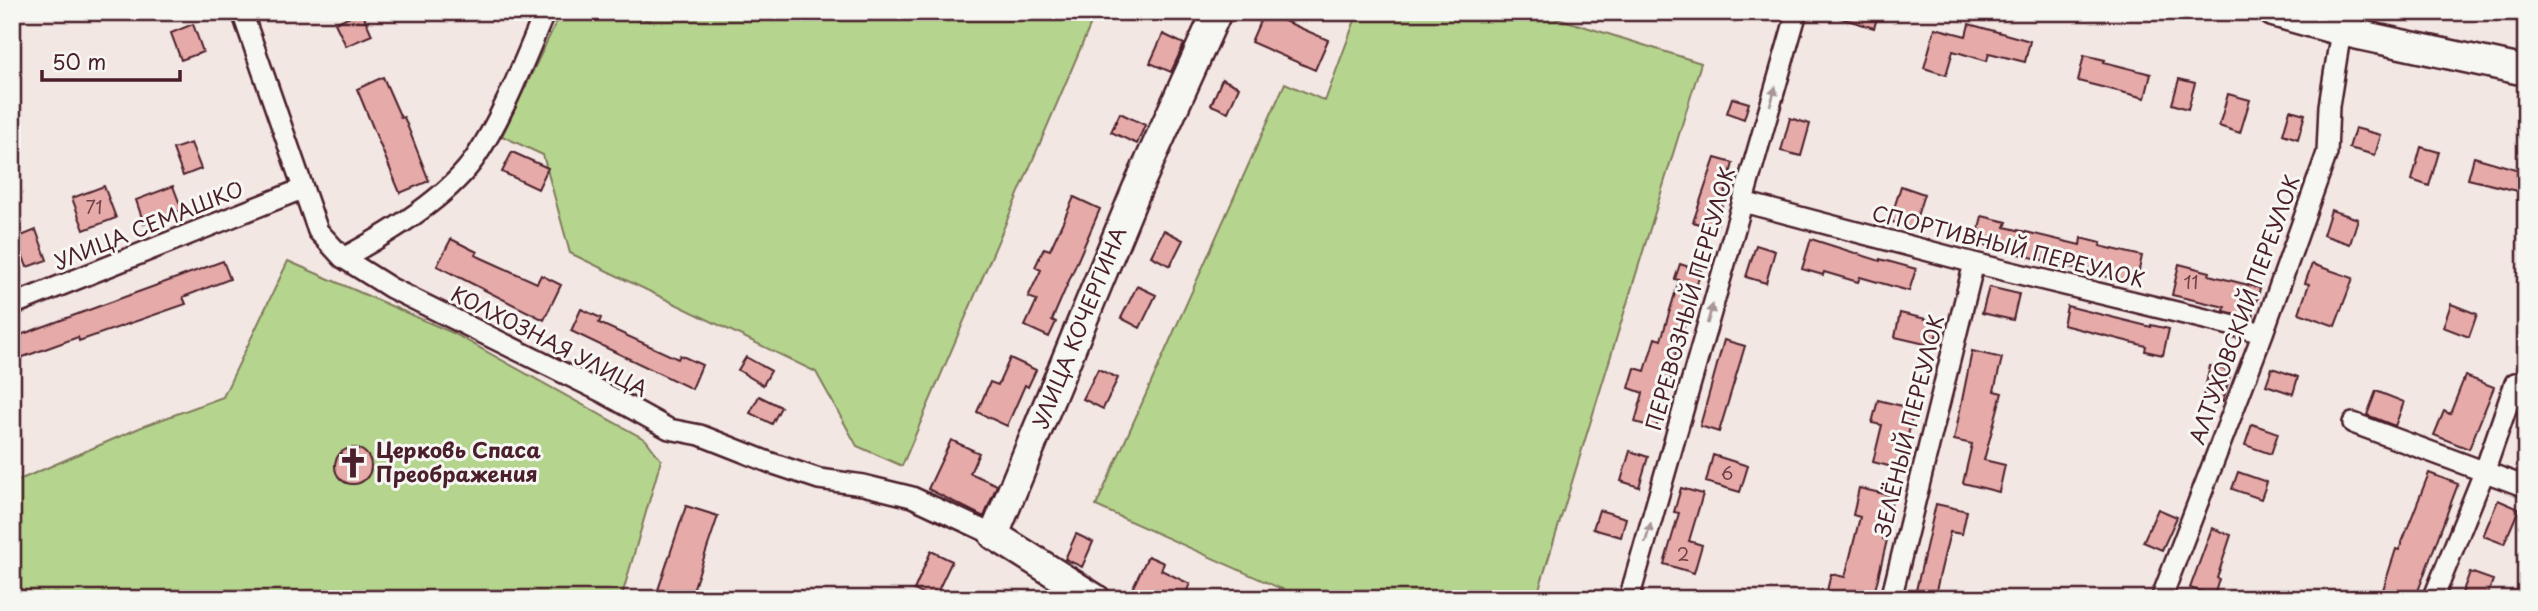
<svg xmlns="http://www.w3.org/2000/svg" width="2538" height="611" viewBox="0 0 2538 611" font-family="'Playpen Sans',sans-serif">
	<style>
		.green { fill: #b5d58e; stroke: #807a5c; stroke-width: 2 }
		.building { fill: #e6aba8; stroke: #4a1f2b; stroke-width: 2 }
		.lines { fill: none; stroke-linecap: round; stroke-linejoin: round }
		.minor-casing { stroke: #4a1f2b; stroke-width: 24 }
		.secondary-casing { stroke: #4a1f2b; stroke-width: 33 }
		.minor { stroke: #f6f6f2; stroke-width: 19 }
		.secondary { stroke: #f6f6f2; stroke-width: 28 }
		.oneway { fill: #a99598 }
		.labels { text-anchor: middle; stroke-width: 6; stroke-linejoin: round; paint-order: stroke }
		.number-label { font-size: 18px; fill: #71424a }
		.street-label { font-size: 21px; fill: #4a1f2b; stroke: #f6f6f2 }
		.poi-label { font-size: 21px; font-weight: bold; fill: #4a1f2b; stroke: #f6f6f2; text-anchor: start }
	</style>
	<rect width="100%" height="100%" fill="#f3e7e3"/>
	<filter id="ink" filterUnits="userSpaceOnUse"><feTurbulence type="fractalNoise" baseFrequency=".0143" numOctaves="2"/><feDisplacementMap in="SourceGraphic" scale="14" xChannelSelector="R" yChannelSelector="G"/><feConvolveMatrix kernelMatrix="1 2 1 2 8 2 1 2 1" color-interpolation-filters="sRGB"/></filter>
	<g filter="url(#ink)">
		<path class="green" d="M 561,12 L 631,12 L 649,21 L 655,12 L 1096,12 L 902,466 L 857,446 L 816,372 L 570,253 L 543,155 L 502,136 Z
			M 1358,12 L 1538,12 L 1701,63 L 1536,599 L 1304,599 L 1096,506 L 1285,83 L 1325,101 Z
			M 288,261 L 453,333 L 646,440 L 661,460 L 621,599 L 12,599 L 12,483 L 144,426 L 223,397 Z"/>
		<path class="building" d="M 359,12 L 362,12 L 372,35 L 346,46 L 335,23 Z
			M 1264,12 L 1328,40 L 1315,70 L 1251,42 Z
			M 1835,12 L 1879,12 L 1874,28 L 1834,16 Z
			M 193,24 L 203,52 L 181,60 L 171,33 Z
			M 1969,24 L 2030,41 L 2025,62 L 1989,53 L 1987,61 L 1953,51 L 1946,75 L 1924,68 L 1935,28 L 1966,36 Z
			M 1163,34 L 1184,44 L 1171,72 L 1150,63 Z
			M 2084,55 L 2105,60 L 2104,62 L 2151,74 L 2145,98 L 2078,81 Z
			M 383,77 L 401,118 L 404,117 L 429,181 L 400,193 L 357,89 Z
			M 1222,79 L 1239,87 L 1228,112 L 1211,105 Z
			M 2179,79 L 2195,83 L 2188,109 L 2172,104 Z
			M 2228,94 L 2250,100 L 2240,133 L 2219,126 Z
			M 1732,98 L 1749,103 L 1744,119 L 1727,113 Z
			M 2290,110 L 2305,114 L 2298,139 L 2283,134 Z
			M 1120,113 L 1145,125 L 1137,144 L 1111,132 Z
			M 1790,118 L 1810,124 L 1801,156 L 1781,151 Z
			M 2355,128 L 2381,135 L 2375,155 L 2349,148 Z
			M 191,143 L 201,169 L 183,176 L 173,149 Z
			M 2421,147 L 2439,152 L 2429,186 L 2412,180 Z
			M 512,152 L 548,168 L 538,189 L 502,172 Z
			M 2474,157 L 2526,172 L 2526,193 L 2468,179 Z
			M 1715,158 L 1733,163 L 1716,229 L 1693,222 Z
			M 104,186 L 116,218 L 84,230 L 72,198 Z
			M 173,186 L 182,210 L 144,224 L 136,200 Z
			M 1901,186 L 1924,194 L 1913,229 L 1890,221 Z
			M 1074,197 L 1100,209 L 1052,320 L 1056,322 L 1049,337 L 1025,326 L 1037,300 L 1028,297 L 1041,270 L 1035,267 L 1044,248 L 1050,250 Z
			M 2331,210 L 2358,219 L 2350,244 L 2323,235 Z
			M 1982,216 L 2007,222 L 2005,227 L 2080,245 L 2081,238 L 2101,243 L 2100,246 L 2142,256 L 2136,284 L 1976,243 Z
			M 36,230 L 47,260 L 27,267 L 16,238 Z
			M 1164,230 L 1183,240 L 1170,266 L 1151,256 Z
			M 451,239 L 477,252 L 475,255 L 537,283 L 541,275 L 561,285 L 544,320 L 437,266 Z
			M 1811,239 L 1880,261 L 1880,259 L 1916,269 L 1909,291 L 1860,277 L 1858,282 L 1824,272 L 1823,275 L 1802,269 Z
			M 1756,245 L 1775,251 L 1766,283 L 1746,277 Z
			M 223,261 L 230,279 L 183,297 L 186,304 L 79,341 L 78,337 L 12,361 L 12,338 Z
			M 1680,264 L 1701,271 L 1668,378 L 1671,379 L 1656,428 L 1635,422 L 1643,393 L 1629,388 L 1635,368 L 1645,371 L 1655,338 L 1661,340 L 1679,280 L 1675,279 Z
			M 2179,264 L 2210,272 L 2209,275 L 2260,288 L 2253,318 L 2224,311 L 2225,307 L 2172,295 Z
			M 2312,264 L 2353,278 L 2335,326 L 2299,313 L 2309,284 L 2305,283 Z
			M 1137,286 L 1156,295 L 1140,328 L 1121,318 Z
			M 1989,287 L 2019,294 L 2013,320 L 1982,313 Z
			M 2451,304 L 2477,314 L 2469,337 L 2443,327 Z
			M 2067,306 L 2151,327 L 2151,325 L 2169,329 L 2163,355 L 2145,351 L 2146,346 L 2063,325 Z
			M 581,309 L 601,318 L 599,323 L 678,359 L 680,355 L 702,365 L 692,389 L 571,331 Z
			M 1900,313 L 1939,322 L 1934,346 L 1895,337 Z
			M 1724,340 L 1745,346 L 1719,432 L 1700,426 Z
			M 1972,351 L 2002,358 L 1994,391 L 2002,393 L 1984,460 L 2005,465 L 1999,492 L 1963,483 L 1972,444 L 1954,440 Z
			M 746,357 L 771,371 L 763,385 L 738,370 Z
			M 1010,358 L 1036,370 L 1028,387 L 1025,385 L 1007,426 L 977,412 L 990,382 L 998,385 Z
			M 2210,366 L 2231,371 L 2223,401 L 2203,397 Z
			M 2272,368 L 2298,377 L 2293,394 L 2266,385 Z
			M 1098,369 L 1118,378 L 1103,409 L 1083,399 Z
			M 2465,376 L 2494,387 L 2469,449 L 2434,435 L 2444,411 L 2450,414 Z
			M 2376,391 L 2404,402 L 2395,426 L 2367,415 Z
			M 759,396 L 781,407 L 772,424 L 750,413 Z
			M 1878,400 L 1914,409 L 1905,449 L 1908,450 L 1904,470 L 1873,462 L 1882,425 L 1872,423 Z
			M 2252,424 L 2278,433 L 2271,454 L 2245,445 Z
			M 951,440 L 979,453 L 970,473 L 997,485 L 984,517 L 928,489 Z
			M335 466a18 18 0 1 1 36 0a18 18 0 1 1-36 0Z
			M 1630,451 L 1648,457 L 1639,487 L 1621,481 Z
			M 1713,455 L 1748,466 L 1740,492 L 1706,482 Z
			M 2238,472 L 2267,482 L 2261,499 L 2232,489 Z
			M 2429,473 L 2458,484 L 2415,599 L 2380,599 L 2396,549 L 2399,550 Z
			M 1681,488 L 1703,494 L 1689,541 L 1702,545 L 1694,573 L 1664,564 L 1679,513 L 1674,512 Z
			M 1859,488 L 1893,496 L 1883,539 L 1887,540 L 1873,599 L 1825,599 L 1831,574 L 1845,577 L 1860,517 L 1853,515 Z
			M 2498,500 L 2519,509 L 2504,544 L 2483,536 Z
			M 1936,504 L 1967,511 L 1962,534 L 1950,532 L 1934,599 L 1914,599 Z
			M 686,506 L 718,516 L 690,599 L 655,599 Z
			M 2158,509 L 2177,517 L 2162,550 L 2143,542 Z
			M 1599,510 L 1626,518 L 1621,537 L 1593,529 Z
			M 2212,528 L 2231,535 L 2217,578 L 2219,579 L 2214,596 L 2190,588 Z
			M 1076,534 L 1093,542 L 1082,567 L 1065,559 Z
			M 931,551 L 952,561 L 934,599 L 914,590 Z
			M 1148,556 L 1164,563 L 1161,570 L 1190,584 L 1183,599 L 1153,599 L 1132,589 Z
			M 2470,572 L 2493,580 L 2486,599 L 2460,599 Z"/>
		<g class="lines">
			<g class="minor-casing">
				<path id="minor" d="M 242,12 L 318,231 L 343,258 L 391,288 L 602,392 L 669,429 L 700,435 L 771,463 L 819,479 L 863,485 L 912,497 L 994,535
					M 1743,202 L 1974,263 L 2263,333
					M 343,258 C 386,235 447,199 475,158 C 504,115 524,60 545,12
					M 12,305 L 302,189
					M 2353,423 L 2526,487
					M 1629,599 L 1797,12
					M 1891,599 L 1974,263
					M 2161,599 L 2263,333 L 2327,153 L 2329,106 L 2341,31
					M 2433,599 L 2485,470 L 2515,383"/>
			</g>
			<g class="secondary-casing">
				<path id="secondary" d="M 2273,12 L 2341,31 L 2526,71
					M 1096,599 L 994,535 L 1136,191 L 1217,12"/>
			</g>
			<use href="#minor" class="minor"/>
			<use href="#secondary" class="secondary"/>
		</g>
		<defs><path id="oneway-solid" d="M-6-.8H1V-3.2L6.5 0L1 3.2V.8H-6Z" transform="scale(1.75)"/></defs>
		<g class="oneway">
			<use href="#oneway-solid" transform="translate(1773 96) rotate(-74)"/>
			<use href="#oneway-solid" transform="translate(1710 314) rotate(-74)"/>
			<use href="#oneway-solid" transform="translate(1648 533) rotate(-74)"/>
		</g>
	</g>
	<defs>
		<g id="church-bare" transform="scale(2.415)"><path d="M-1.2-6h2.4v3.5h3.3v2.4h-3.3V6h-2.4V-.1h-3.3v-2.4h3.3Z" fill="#4a1f2b" stroke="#f6f6f2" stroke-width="2.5" paint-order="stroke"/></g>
	</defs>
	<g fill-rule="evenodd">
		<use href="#church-bare" x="353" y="463"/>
	</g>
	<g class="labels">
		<g class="number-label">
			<text x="94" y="214">71</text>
			<text x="2191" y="289">11</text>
			<text x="1727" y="480">6</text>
			<text x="1683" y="561">2</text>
		</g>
		<g class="street-label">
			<text transform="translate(149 226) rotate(-22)" y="7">УЛИЦА СЕМАШКО</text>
			<text transform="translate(2008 247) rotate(14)" y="7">СПОРТИВНЫЙ ПЕРЕУЛОК</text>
			<text transform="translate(1691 299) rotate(-74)" y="7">ПЕРЕВОЗНЫЙ ПЕРЕУЛОК</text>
			<text transform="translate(2245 310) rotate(-70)" y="7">АЛТУХОВСКИЙ ПЕРЕУЛОК</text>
			<text transform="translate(1080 328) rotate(-68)" y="7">УЛИЦА КОЧЕРГИНА</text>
			<text transform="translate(549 342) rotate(27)" y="7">КОЛХОЗНАЯ УЛИЦА</text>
			<text transform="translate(1910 426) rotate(-76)" y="7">ЗЕЛЁНЫЙ ПЕРЕУЛОК</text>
		</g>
		<g class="poi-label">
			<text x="376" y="458">Церковь Спаса<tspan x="376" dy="24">Преображения</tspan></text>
		</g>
	</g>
	<rect width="2538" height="611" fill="none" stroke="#f6f6f2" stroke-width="42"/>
	<rect x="21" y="21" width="2496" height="569" fill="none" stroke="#4a1f2b" stroke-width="2.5" filter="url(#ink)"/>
	<path d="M42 70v10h138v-10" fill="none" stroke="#4a1f2b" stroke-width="3.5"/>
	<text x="52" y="70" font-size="21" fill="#4a1f2b" stroke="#f6f6f2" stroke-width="5" paint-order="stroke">50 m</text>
</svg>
